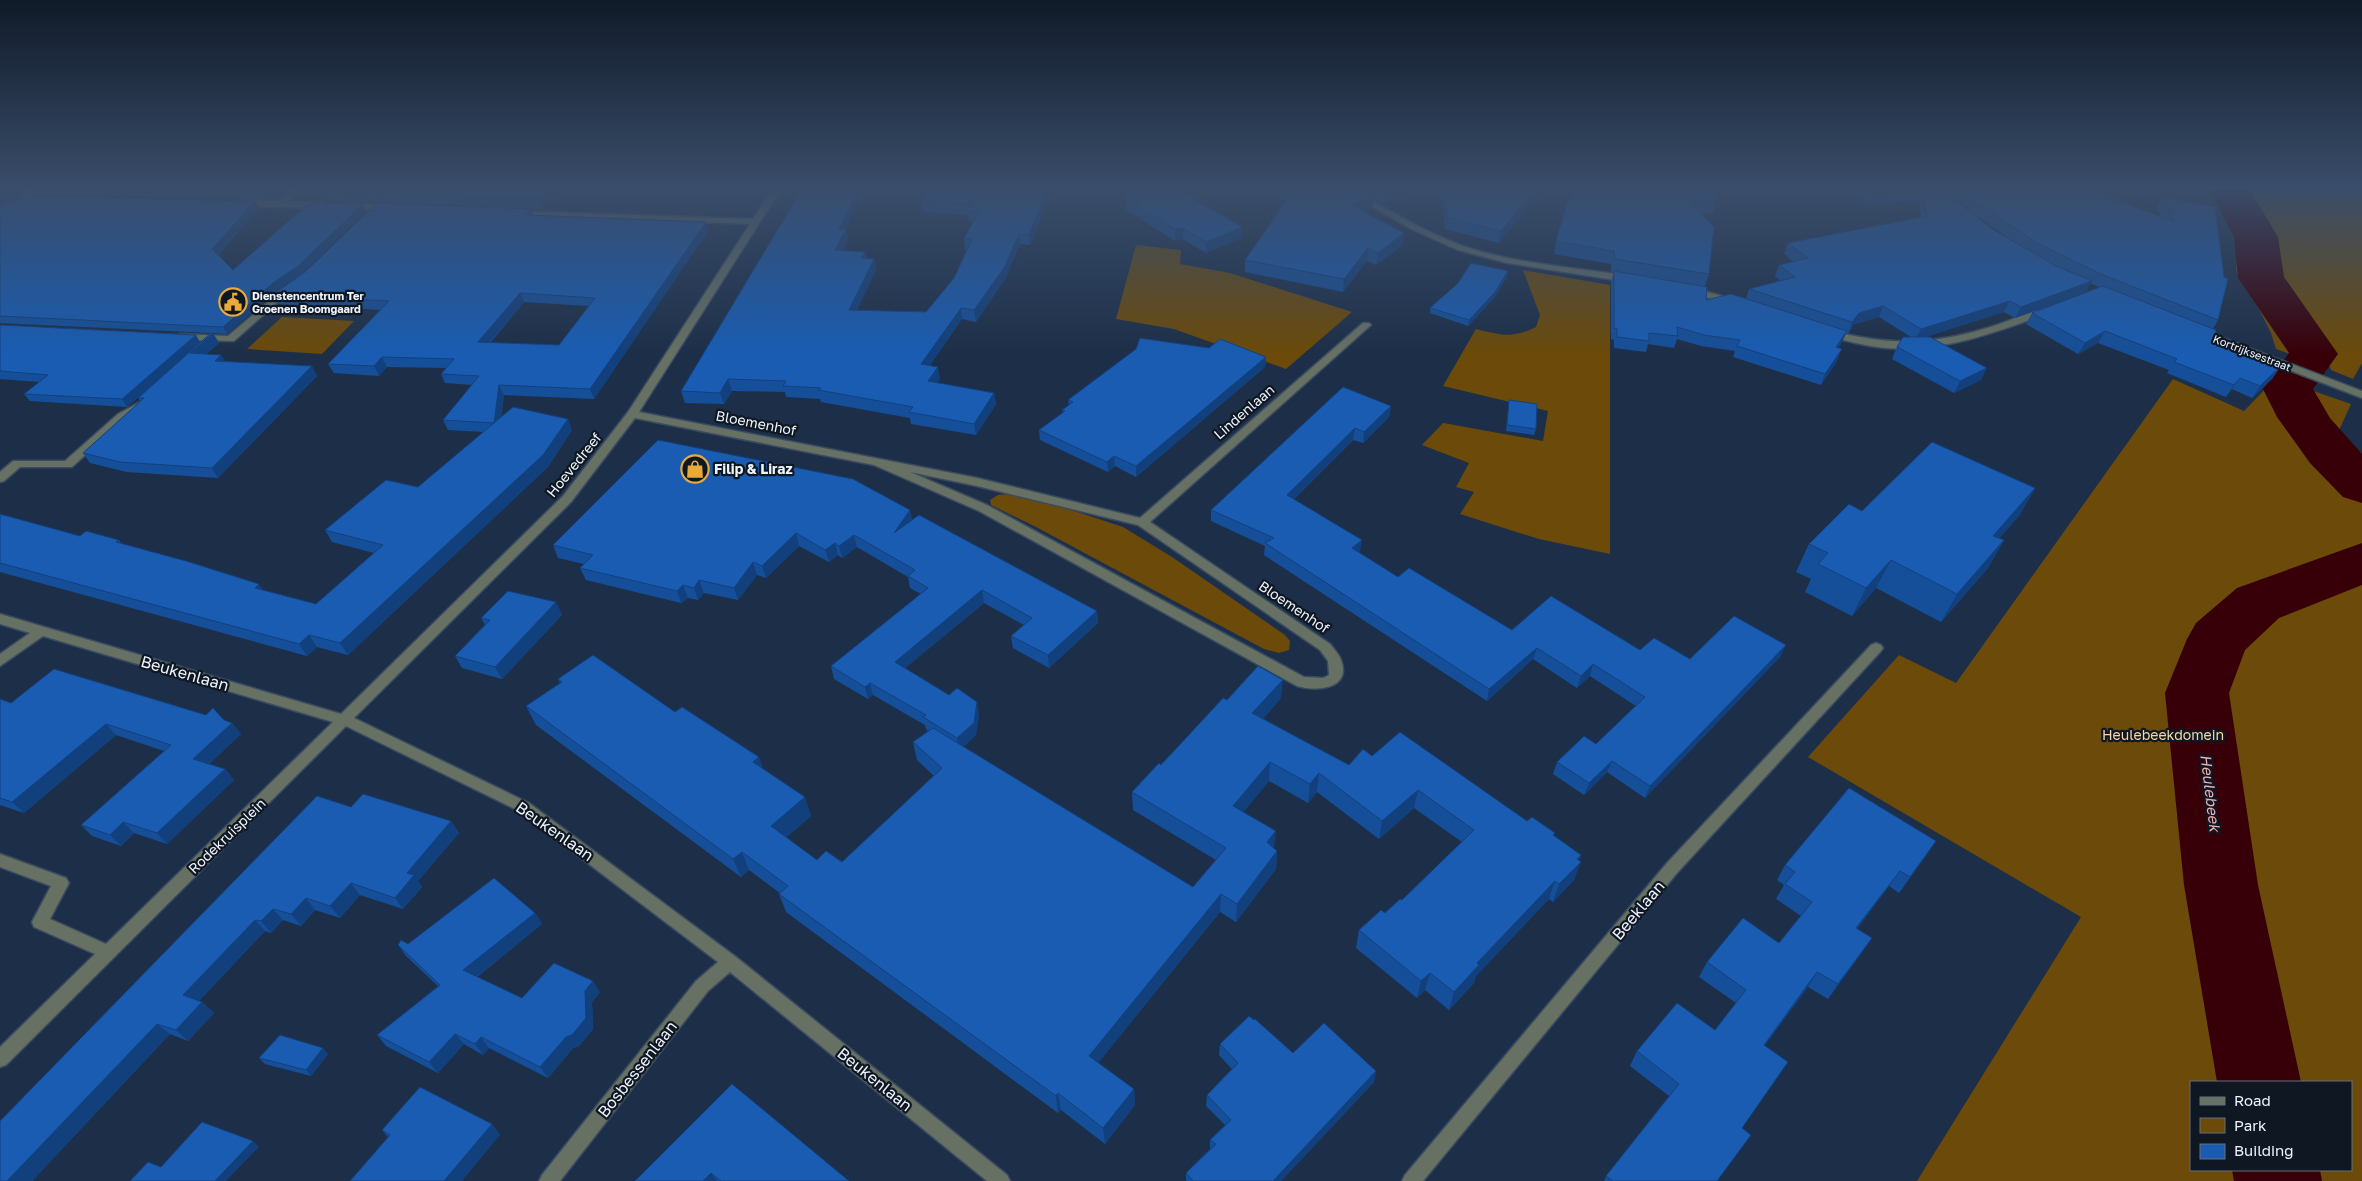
<svg xmlns="http://www.w3.org/2000/svg" width="2362" height="1181" viewBox="0 0 2362 1181" font-family="'Golos Text',sans-serif">
	<style>
		.green { fill: #6b4a0a; fill-rule: evenodd }
		.lines { fill: none; stroke-linecap: round; stroke-linejoin: round }
		.river { fill: #370008; fill-rule: evenodd }
		.minor-casing { stroke: #3a4b61; stroke-width: 3 }
		.tertiary-casing { stroke: #3a4b61; stroke-width: 3 }
		.minor { fill: #667063; fill-rule: evenodd }
		.tertiary { fill: #667063; fill-rule: evenodd }
		.wall { fill: #164f99; fill-rule: evenodd }
		.shaded-wall { fill: #12407d }
		.building { fill: #195cb2; stroke: #12407d; fill-rule: evenodd }
		.labels { text-anchor: middle; stroke-width: 4.5; stroke-linejoin: round; paint-order: stroke }
		.far-poi-label { font-size: 11px; font-weight: bold; fill: #edf4fe; stroke: #0f1722; text-anchor: start }
		.far-street-label { font-size: 11px; fill: #edf4fe; stroke: #0f1722 }
		.street-label { font-size: 14px; fill: #edf4fe; stroke: #0f1722 }
		.poi-label { font-size: 14px; font-weight: bold; fill: #edf4fe; stroke: #0f1722; text-anchor: start }
		.park-label { font-size: 14px; fill: #f8d7a6; stroke: #0f1722 }
		.water-label { font-size: 15px; font-style: italic; fill: #efb1b2; stroke: #0f1722 }
		.near-street-label { font-size: 16px; fill: #edf4fe; stroke: #0f1722 }
	</style>
	<rect width="100%" height="100%" fill="#1d2f48"/>
	<path class="green" d="M 2208,189 L 2222,189 L 2241,224 L 2256,281 L 2271,304 L 2293,355 L 2276,349 L 2271,333 L 2259,309 L 2238,277 L 2236,268 L 2238,248 L 2228,223 Z
		M 2244,189 L 2362,189 L 2362,363 L 2353,379 L 2331,370 L 2324,351 L 2273,283 L 2270,264 L 2271,238 Z
		M 1136,245 L 1181,250 L 1180,264 L 1230,273 L 1352,312 L 1286,369 L 1174,329 L 1116,319 Z
		M 1523,270 L 1610,285 L 1610,554 L 1539,539 L 1460,514 L 1474,492 L 1456,487 L 1469,463 L 1422,445 L 1443,423 L 1543,441 L 1548,411 L 1443,386 L 1476,329 C 1501,335 1512,339 1536,327 L 1540,315 Z
		M 282,317 L 354,321 L 322,354 L 247,349 Z
		M 2276,378 L 2351,404 L 2330,450 L 2362,478 L 2362,1181 L 1917,1181 L 2081,917 L 1808,757 L 1899,655 L 1956,683 L 2173,379 L 2244,411 ZM 2191,1082 L 2351,1082 L 2351,1170 L 2191,1170 Z
		M 1008,494 L 1062,507 L 1123,527 L 1172,557 L 1285,635 L 1290,641 L 1289,650 L 1279,653 L 1264,649 L 1036,527 L 991,505 L 990,500 L 998,495 Z"/>
	<g class="lines">
		<path class="river" d="M 2209,189 L 2249,189 L 2278,237 L 2284,277 L 2338,354 L 2313,389 L 2330,418 L 2362,454 L 2362,503 L 2343,497 L 2310,463 L 2277,417 L 2263,389 L 2289,353 L 2238,278 L 2234,237 Z
			M 2362,543 L 2362,585 L 2279,618 L 2245,650 L 2229,693 L 2258,885 L 2301,1082 L 2217,1082 L 2184,885 L 2165,693 L 2187,639 L 2196,623 L 2237,588 Z
			M 2232,1170 L 2320,1170 L 2322,1181 L 2234,1181 Z"/>
		<g class="minor-casing">
			<path id="minor" d="M 27,189 L 37,189 L 0,215 L 0,208 Z
				M 291,189 L 300,189 L 289,202 L 324,202 L 328,205 L 324,208 L 239,206 L 235,203 L 239,200 L 280,201 Z
				M 773,189 L 781,189 L 639,412 L 977,478 L 1140,518 L 1363,323 L 1369,323 L 1371,325 L 1150,522 L 1330,644 C 1333,648 1339,654 1341,660 C 1352,689 1317,692 1297,686 L 979,511 L 874,465 L 635,418 L 571,502 L 354,718 L 529,803 L 736,957 L 1007,1175 L 1010,1181 L 987,1181 L 730,972 L 708,991 L 560,1181 L 539,1181 L 542,1175 L 696,981 L 718,962 L 519,811 L 346,726 L 6,1065 L 0,1067 L 0,1047 L 95,954 L 34,927 L 32,922 L 51,886 L 0,867 L 0,854 L 66,878 L 69,883 L 50,919 L 106,944 L 333,722 L 43,636 L 0,666 L 0,654 L 30,633 L 0,624 L 0,614 L 341,714 L 563,496 L 628,412 L 750,224 L 517,216 L 513,213 L 514,211 L 753,219 ZM 910,472 L 977,486 L 1138,525 L 1320,650 L 1328,661 L 1329,675 L 1323,678 L 1304,677 L 987,505 Z
				M 1341,189 L 1351,189 C 1388,209 1424,232 1463,246 C 1516,264 1573,267 1628,276 L 1633,279 L 1628,282 L 1507,263 L 1458,250 L 1413,230 Z
				M 349,203 L 389,205 L 393,208 L 389,211 L 346,208 L 346,204 Z
				M 286,287 L 289,288 L 289,292 L 234,341 L 180,340 L 175,337 L 180,334 L 228,336 Z
				M 1690,287 L 1736,300 L 1738,302 L 1733,305 L 1687,292 L 1685,290 Z
				M 2046,308 L 2051,311 L 2049,313 C 1997,332 1941,353 1885,348 C 1864,346 1844,340 1824,335 L 1823,333 L 1828,330 C 1887,345 1928,346 1987,328 C 2007,322 2026,313 2046,308 Z
				M 140,402 L 144,403 L 145,405 L 144,407 L 126,418 L 72,467 L 20,467 L 4,481 L 0,482 L 0,472 L 13,461 L 65,461 L 118,414 Z
				M 1876,643 L 1881,645 L 1883,648 L 1881,651 L 1677,873 L 1423,1181 L 1402,1181 L 1405,1175 L 1667,863 L 1871,645 Z"/>
		</g>
		<g class="tertiary-casing">
			<path id="tertiary" d="M 2199,329 L 2362,391 L 2362,398 L 2195,334 L 2195,330 Z"/>
		</g>
		<use href="#minor" class="minor"/>
		<use href="#tertiary" class="tertiary"/>
	</g>
	<path class="wall" d="M 30,189 L 276,189 L 268,198 L 34,194 Z
		M 320,189 L 560,189 L 542,209 L 323,200 L 318,191 Z
		M 1054,189 L 1030,245 L 1020,244 L 1005,279 L 976,322 L 962,319 L 930,365 L 940,378 L 937,383 L 994,393 L 996,404 L 976,435 L 911,424 L 910,418 L 821,402 L 820,399 L 786,397 L 785,392 L 732,391 L 724,404 L 685,403 L 681,391 L 846,229 L 848,240 L 843,251 L 865,252 L 867,258 L 874,259 L 876,270 L 857,310 L 926,312 L 954,278 L 967,249 L 965,249 L 964,238 L 973,222 L 969,222 L 968,215 L 923,212 L 921,201 Z
		M 1262,189 L 1543,189 L 1499,243 L 1445,229 L 1443,202 L 1420,189 L 1383,204 L 1373,199 L 1372,208 L 1364,212 L 1403,245 L 1376,265 L 1367,261 L 1343,292 L 1245,272 L 1245,260 L 1285,202 Z
		M 1571,189 L 1716,201 L 1713,213 L 1702,214 L 1709,274 L 1705,286 L 1706,300 L 1746,299 L 1749,289 L 1781,281 L 1775,276 L 1779,265 L 1794,262 L 1784,254 L 1788,243 L 1921,217 L 1919,201 L 1867,204 L 1853,189 L 2088,189 L 2161,216 L 2156,208 L 2162,197 L 2215,207 L 2218,320 L 2213,329 L 2214,339 L 2273,378 L 2252,398 L 2232,389 L 2226,397 L 2167,373 L 2169,370 L 2098,343 L 2078,354 L 2026,324 L 2032,313 L 2099,287 L 2090,283 L 2086,292 L 2015,318 L 2004,312 L 1925,337 L 1981,380 L 1954,393 L 1892,359 L 1897,347 L 1911,337 L 1879,317 L 1854,324 L 1848,334 L 1846,333 L 1842,342 L 1838,348 L 1837,361 L 1821,385 L 1733,357 L 1735,351 L 1701,346 L 1677,339 L 1674,348 L 1648,344 L 1646,352 L 1614,348 L 1614,340 L 1611,339 L 1611,282 L 1614,272 L 1611,272 L 1611,264 L 1554,254 L 1556,241 ZM 1955,197 L 1972,213 L 2012,240 L 1992,229 L 1964,207 Z
		M 1125,199 L 1242,227 L 1242,238 L 1206,253 L 1183,239 L 1175,241 L 1126,210 Z
		M 363,204 L 366,211 L 301,275 L 278,289 L 227,334 L 213,333 L 219,343 L 206,354 L 225,362 L 312,366 L 317,376 L 218,478 L 127,472 L 90,463 L 83,453 L 141,401 L 138,398 L 195,348 L 127,407 L 30,401 L 24,394 L 40,382 L 0,379 L 0,325 L 196,335 L 200,343 L 211,333 L 0,323 L 0,207 L 259,208 L 218,255 L 233,270 Z
		M 531,209 L 534,215 L 706,222 L 708,231 L 594,399 L 504,395 L 501,417 L 572,430 L 548,467 L 348,655 L 317,647 L 307,656 L 0,572 L 0,514 L 80,536 L 119,540 L 122,544 L 263,590 L 316,604 L 374,553 L 332,542 L 325,530 L 418,487 L 484,432 L 448,430 L 443,420 L 472,385 L 445,383 L 441,374 L 446,368 L 387,367 L 379,376 L 334,373 L 328,364 L 381,310 L 277,304 L 272,295 ZM 524,302 L 589,306 L 559,345 L 490,343 Z
		M 1507,277 L 1494,298 L 1468,326 L 1430,313 L 1430,308 Z
		M 1266,357 L 1265,367 L 1136,477 L 1115,466 L 1108,472 L 1040,440 L 1039,430 L 1063,413 L 1062,410 L 1069,405 L 1068,400 Z
		M 1509,400 L 1536,429 L 1534,435 L 1506,431 Z
		M 1391,406 L 1389,417 L 1363,443 L 1353,440 L 1294,499 L 1360,552 L 1360,553 L 1398,577 L 1512,630 L 1640,650 L 1690,659 L 1780,657 L 1645,798 L 1607,772 L 1584,795 L 1553,774 L 1557,762 L 1596,744 L 1636,706 L 1590,676 L 1577,688 L 1533,659 L 1487,701 L 1264,555 L 1265,546 L 1211,521 L 1211,510 Z
		M 2035,488 L 2019,516 L 1999,538 L 2004,540 L 1988,568 L 1941,622 L 1876,588 L 1852,616 L 1805,592 L 1811,579 L 1796,572 L 1809,544 L 1862,511 Z
		M 912,520 L 1097,611 L 1098,623 L 1049,668 L 1013,648 L 1011,636 L 1024,625 L 984,603 L 905,668 L 979,714 L 976,735 L 963,747 L 1193,887 L 1216,860 L 1133,810 L 1132,792 L 1227,700 L 1281,698 L 1263,719 L 1349,765 L 1372,756 L 1527,821 L 1554,836 L 1581,855 L 1574,880 L 1553,902 L 1549,899 L 1476,976 L 1474,983 L 1449,1010 L 1425,990 L 1417,998 L 1356,948 L 1359,930 L 1402,900 L 1462,842 L 1414,808 L 1379,839 L 1317,792 L 1308,803 L 1269,781 L 1243,812 L 1274,849 L 1277,851 L 1276,869 L 1236,922 L 1220,912 L 1098,1063 L 1134,1089 L 1135,1105 L 1105,1144 L 1061,1110 L 1058,1113 L 786,912 L 779,894 L 780,893 L 749,870 L 741,877 L 536,725 L 526,706 L 560,683 L 558,679 L 675,712 L 763,769 L 811,816 L 786,837 L 817,860 L 842,862 L 934,776 L 917,760 L 913,742 L 928,731 L 926,729 L 925,725 L 873,695 L 868,699 L 834,679 L 831,666 L 921,594 L 910,588 L 908,577 L 857,547 L 842,558 L 838,555 L 829,562 L 799,546 L 766,578 L 757,575 L 738,600 L 704,593 L 698,600 L 688,598 L 681,603 L 586,580 L 580,568 L 584,564 L 558,558 L 553,545 Z
		M 556,602 L 562,615 L 502,679 L 462,668 L 455,656 L 485,625 L 481,618 Z
		M 0,699 L 11,703 L 224,720 L 232,723 L 241,734 L 209,764 L 225,769 L 234,780 L 167,844 L 134,833 L 121,846 L 92,836 L 81,825 L 164,751 L 116,735 L 24,813 L 0,805 Z
		M 351,807 L 451,821 L 459,833 L 418,881 L 422,887 L 403,909 L 360,895 L 340,918 L 315,910 L 301,926 L 283,920 L 271,933 L 265,931 L 199,1001 L 202,1002 L 214,1013 L 188,1041 L 170,1034 L 32,1181 L 0,1181 Z
		M 1926,856 L 1899,893 L 1889,886 L 1857,929 L 1872,938 L 1828,999 L 1808,987 L 1765,1045 L 1742,1128 L 1718,1181 L 1604,1181 L 1606,1176 L 1669,1096 L 1630,1066 L 1637,1051 L 1715,1030 L 1736,1003 L 1699,977 L 1707,962 L 1779,943 L 1801,916 L 1776,899 L 1784,885 L 1777,880 L 1785,865 Z
		M 535,913 L 542,924 L 477,977 L 522,998 L 600,992 L 592,1002 L 593,1029 L 579,1046 L 573,1048 L 548,1078 L 489,1048 L 483,1055 L 464,1044 L 438,1073 L 386,1046 L 377,1035 L 438,986 L 406,956 L 398,945 L 408,944 Z
		M 1220,1044 L 1293,1053 L 1376,1071 L 1374,1082 L 1281,1181 L 1186,1181 L 1186,1173 L 1210,1149 L 1210,1140 L 1225,1125 L 1206,1106 L 1207,1095 L 1232,1069 L 1219,1055 Z
		M 323,1048 L 328,1054 L 311,1076 L 265,1064 L 259,1058 Z
		M 732,1084 L 849,1181 L 635,1181 Z
		M 492,1124 L 500,1135 L 388,1137 L 382,1130 Z"/>
	<path class="shaded-wall" d="M 10,189 L 24,189 L 0,207 L 0,196 Z
		M 266,189 L 276,189 L 268,198 L 264,191 Z
		M 548,189 L 560,189 L 542,209 L 539,199 Z
		M 859,189 L 867,189 L 846,229 L 848,240 L 837,261 L 835,250 L 839,229 Z
		M 1048,189 L 1054,189 L 1030,245 L 1029,234 Z
		M 1393,189 L 1420,189 L 1383,204 L 1385,192 Z
		M 1535,189 L 1543,189 L 1499,243 L 1501,231 Z
		M 1374,197 L 1372,208 L 1350,217 L 1352,205 Z
		M 255,201 L 259,208 L 216,256 L 212,249 Z
		M 363,204 L 366,211 L 301,275 L 278,289 L 227,334 L 223,327 Z
		M 531,209 L 535,218 L 526,215 Z
		M 706,222 L 708,231 L 594,399 L 590,389 Z
		M 1242,227 L 1242,238 L 1206,253 L 1206,242 Z
		M 1183,228 L 1183,239 L 1175,241 L 1175,229 Z
		M 1404,233 L 1403,245 L 1376,265 L 1378,253 Z
		M 1019,234 L 1020,244 L 1005,279 L 976,322 L 974,310 Z
		M 1368,248 L 1367,261 L 1343,292 L 1344,279 Z
		M 865,252 L 867,262 L 862,258 Z
		M 874,259 L 876,270 L 852,321 L 849,310 Z
		M 1508,271 L 1507,277 L 1494,298 L 1468,326 L 1469,320 Z
		M 2092,281 L 2086,292 L 2015,318 L 2021,307 Z
		M 520,293 L 524,302 L 482,351 L 478,342 Z
		M 2010,301 L 2004,312 L 1915,340 L 1921,329 Z
		M 1883,306 L 1879,317 L 1854,324 L 1848,334 L 1852,322 L 1859,313 Z
		M 961,308 L 962,319 L 923,375 L 921,364 Z
		M 1847,331 L 1842,342 L 1831,359 L 1836,347 Z
		M 2105,331 L 2098,343 L 2078,354 L 2085,343 Z
		M 213,333 L 219,343 L 196,363 L 190,353 Z
		M 196,335 L 200,343 L 127,407 L 122,399 Z
		M 1842,349 L 1837,361 L 1821,385 L 1825,374 Z
		M 221,355 L 227,365 L 215,361 Z
		M 382,357 L 387,367 L 379,376 L 374,366 Z
		M 1266,357 L 1265,367 L 1136,477 L 1136,466 Z
		M 312,366 L 317,376 L 218,478 L 212,468 Z
		M 2281,366 L 2273,378 L 2252,398 L 2260,386 Z
		M 938,367 L 940,378 L 930,393 L 928,381 Z
		M 1987,368 L 1981,380 L 1954,393 L 1960,381 Z
		M 2240,378 L 2232,389 L 2226,397 L 2234,385 Z
		M 728,379 L 732,391 L 724,404 L 720,393 Z
		M 499,385 L 504,395 L 499,432 L 494,423 Z
		M 994,393 L 996,404 L 976,435 L 974,424 Z
		M 1391,406 L 1389,417 L 1363,443 L 1364,432 Z
		M 568,419 L 572,430 L 548,467 L 348,655 L 340,643 Z
		M 1355,428 L 1353,440 L 1286,507 L 1287,495 Z
		M 1114,456 L 1115,466 L 1108,472 L 1107,462 Z
		M 2035,488 L 2019,516 L 1977,564 L 1993,536 Z
		M 910,510 L 913,522 L 894,533 Z
		M 796,533 L 799,546 L 766,578 L 762,566 Z
		M 854,535 L 857,547 L 842,558 L 839,546 Z
		M 1362,540 L 1360,552 L 1350,560 L 1352,548 Z
		M 2004,540 L 1988,568 L 1941,622 L 1957,594 Z
		M 835,543 L 838,555 L 829,562 L 825,550 Z
		M 1891,560 L 1876,588 L 1852,616 L 1866,588 Z
		M 753,562 L 757,575 L 738,600 L 734,588 Z
		M 699,580 L 704,593 L 698,600 L 694,588 Z
		M 259,584 L 267,596 L 255,588 Z
		M 683,585 L 688,598 L 681,603 L 677,591 Z
		M 982,590 L 984,603 L 898,674 L 895,662 Z
		M 556,602 L 562,615 L 502,679 L 495,667 Z
		M 1097,611 L 1098,623 L 1049,668 L 1048,655 Z
		M 309,635 L 317,647 L 307,656 L 299,644 Z
		M 1786,645 L 1780,657 L 1645,798 L 1650,786 Z
		M 1537,648 L 1533,659 L 1487,701 L 1489,689 Z
		M 1593,664 L 1590,676 L 1577,688 L 1581,676 Z
		M 1283,680 L 1281,698 L 1251,732 L 1252,713 Z
		M 870,683 L 873,695 L 868,699 L 865,687 Z
		M 977,702 L 979,714 L 976,735 L 959,751 L 957,738 Z
		M 232,723 L 241,734 L 202,771 L 193,759 Z
		M 106,724 L 116,735 L 24,813 L 12,802 Z
		M 759,757 L 765,775 L 753,762 Z
		M 1612,761 L 1607,772 L 1584,795 L 1589,783 Z
		M 1270,762 L 1269,781 L 1233,825 L 1233,806 Z
		M 225,769 L 234,780 L 167,844 L 157,833 Z
		M 1319,773 L 1317,792 L 1308,803 L 1310,784 Z
		M 1418,790 L 1414,808 L 1379,839 L 1382,821 Z
		M 805,797 L 811,816 L 778,845 L 771,826 Z
		M 451,821 L 459,833 L 418,881 L 422,887 L 403,909 L 395,898 L 407,873 Z
		M 123,822 L 134,833 L 121,846 L 110,835 Z
		M 1276,831 L 1274,849 L 1267,842 Z
		M 1936,841 L 1926,856 L 1899,893 L 1910,877 Z
		M 1277,851 L 1276,869 L 1236,922 L 1237,904 Z
		M 742,852 L 749,870 L 741,877 L 733,859 Z
		M 1581,855 L 1578,865 L 1581,862 L 1574,880 L 1553,902 L 1559,884 L 1577,859 Z
		M 1900,871 L 1889,886 L 1846,943 L 1856,928 Z
		M 1555,881 L 1549,899 L 1476,976 L 1474,983 L 1449,1010 L 1454,992 L 1477,963 Z
		M 351,883 L 360,895 L 340,918 L 330,906 Z
		M 1221,894 L 1220,912 L 1090,1073 L 1089,1056 Z
		M 306,898 L 315,910 L 301,926 L 291,914 Z
		M 273,909 L 283,920 L 271,933 L 261,921 Z
		M 535,913 L 542,924 L 471,981 L 463,970 Z
		M 255,920 L 265,931 L 194,1006 L 183,995 Z
		M 1872,938 L 1862,953 L 1828,999 L 1838,984 Z
		M 1817,972 L 1808,987 L 1755,1059 L 1764,1045 Z
		M 1430,973 L 1425,990 L 1417,998 L 1421,981 Z
		M 593,981 L 600,992 L 592,1002 L 593,1029 L 579,1046 L 573,1048 L 548,1078 L 540,1067 L 585,991 Z
		M 202,1002 L 214,1013 L 188,1041 L 176,1030 Z
		M 157,1024 L 170,1034 L 32,1181 L 7,1181 Z
		M 455,1034 L 464,1044 L 438,1073 L 429,1062 Z
		M 481,1037 L 489,1048 L 483,1055 L 475,1044 Z
		M 323,1048 L 328,1054 L 311,1076 L 306,1070 Z
		M 1376,1071 L 1374,1082 L 1281,1181 L 1273,1181 Z
		M 1134,1089 L 1135,1105 L 1105,1144 L 1103,1128 Z
		M 1058,1093 L 1061,1110 L 1058,1113 L 1056,1096 Z
		M 492,1124 L 500,1135 L 462,1181 L 444,1181 Z
		M 253,1141 L 259,1147 L 226,1181 L 215,1181 Z
		M 711,1173 L 717,1181 L 703,1181 Z"/>
	<path class="building" d="M 0,189 L 10,189 L 0,196 Z
		M 134,189 L 266,189 L 264,191 Z
		M 320,189 L 548,189 L 539,199 L 318,191 Z
		M 802,189 L 859,189 L 839,229 L 846,229 L 835,250 L 865,252 L 862,258 L 874,259 L 849,310 L 926,312 L 954,278 L 972,239 L 964,238 L 979,212 L 967,211 L 971,204 L 921,201 L 927,189 L 1048,189 L 1029,234 L 1019,234 L 1004,268 L 974,310 L 961,308 L 921,364 L 938,367 L 928,381 L 994,393 L 974,424 L 909,412 L 913,407 L 818,390 L 821,388 L 783,386 L 786,381 L 728,379 L 720,393 L 681,391 Z
		M 1128,189 L 1177,189 L 1242,227 L 1206,242 L 1183,228 L 1175,229 L 1125,199 Z
		M 1282,189 L 1360,189 L 1374,197 L 1352,205 L 1404,233 L 1378,253 L 1368,248 L 1344,279 L 1245,260 L 1291,194 Z
		M 1378,189 L 1393,189 L 1385,192 Z
		M 1443,189 L 1535,189 L 1501,231 L 1447,217 L 1445,190 Z
		M 1571,189 L 1718,189 L 1716,201 L 1691,202 L 1714,227 L 1709,274 L 1615,259 L 1614,251 L 1556,241 Z
		M 1867,189 L 1947,189 L 1964,207 L 1992,229 L 2056,266 L 2092,281 L 2021,307 L 2010,301 L 1921,329 L 1883,306 L 1859,313 L 1852,322 L 1749,289 L 1795,277 L 1779,265 L 1808,258 L 1788,243 L 1927,216 L 1923,190 L 1871,193 Z
		M 1962,189 L 2088,189 L 2175,222 L 2162,197 L 2215,207 L 2224,277 L 2228,279 L 2218,320 L 2101,274 L 2037,243 L 1977,202 Z
		M 18,196 L 255,201 L 212,249 L 233,270 L 309,203 L 363,204 L 297,267 L 274,282 L 223,327 L 0,316 L 0,207 Z
		M 377,203 L 531,209 L 526,215 L 706,222 L 590,389 L 499,385 L 494,423 L 443,420 L 479,376 L 441,374 L 454,359 L 382,357 L 374,366 L 328,364 L 389,301 L 272,295 L 305,272 ZM 520,293 L 595,298 L 559,345 L 478,342 Z
		M 1471,263 L 1508,271 L 1495,292 L 1469,320 L 1430,308 L 1458,283 Z
		M 1614,271 L 1707,287 L 1706,300 L 1731,294 L 1847,331 L 1836,347 L 1842,349 L 1825,374 L 1737,346 L 1740,340 L 1704,335 L 1677,327 L 1678,336 L 1649,333 L 1649,341 L 1617,337 L 1617,329 L 1614,328 Z
		M 2103,286 L 2216,330 L 2214,339 L 2281,366 L 2260,386 L 2240,378 L 2234,385 L 2174,362 L 2177,359 L 2105,331 L 2085,343 L 2032,313 Z
		M 0,325 L 196,335 L 122,399 L 24,394 L 48,375 L 0,371 Z
		M 211,333 L 213,333 L 190,353 L 221,355 L 215,361 L 312,366 L 212,468 L 120,462 L 83,453 L 144,398 L 138,398 Z
		M 1903,337 L 1930,337 L 1987,368 L 1960,381 L 1897,347 Z
		M 1140,338 L 1209,348 L 1220,339 L 1266,357 L 1136,466 L 1114,456 L 1107,462 L 1039,430 L 1065,411 L 1062,410 L 1073,402 L 1068,400 L 1136,349 Z
		M 1343,387 L 1391,406 L 1364,432 L 1355,428 L 1287,495 L 1362,540 L 1352,548 L 1398,577 L 1409,568 L 1512,630 L 1551,596 L 1640,650 L 1654,638 L 1690,659 L 1734,616 L 1786,645 L 1650,786 L 1612,761 L 1589,783 L 1557,762 L 1584,736 L 1596,744 L 1645,697 L 1593,664 L 1581,676 L 1537,648 L 1489,689 L 1265,543 L 1274,538 L 1211,510 Z
		M 1509,400 L 1537,404 L 1536,429 L 1507,425 Z
		M 513,407 L 568,419 L 543,455 L 340,643 L 309,635 L 299,644 L 0,563 L 0,514 L 80,536 L 86,531 L 119,540 L 116,542 L 186,561 L 259,584 L 255,588 L 316,604 L 383,545 L 325,530 L 386,480 L 418,487 Z
		M 658,440 L 853,479 L 910,510 L 894,533 L 919,515 L 1097,611 L 1048,655 L 1011,636 L 1032,618 L 982,590 L 895,662 L 949,695 L 957,688 L 977,702 L 974,723 L 957,738 L 923,717 L 926,715 L 870,683 L 865,687 L 831,666 L 928,588 L 908,576 L 915,570 L 854,535 L 839,546 L 835,543 L 825,550 L 796,533 L 762,566 L 753,562 L 734,588 L 699,580 L 694,588 L 683,585 L 677,591 L 580,568 L 593,555 L 553,545 Z
		M 1932,442 L 2035,488 L 1993,536 L 2004,540 L 1957,594 L 1891,560 L 1866,588 L 1818,564 L 1828,553 L 1809,544 L 1849,504 L 1862,511 Z
		M 508,591 L 556,602 L 495,667 L 455,656 L 490,620 L 481,618 Z
		M 593,655 L 675,712 L 682,707 L 759,757 L 753,762 L 805,797 L 771,826 L 817,860 L 826,851 L 842,862 L 942,768 L 913,742 L 933,728 L 1193,887 L 1226,848 L 1132,792 L 1159,763 L 1161,765 L 1223,698 L 1227,700 L 1258,666 L 1283,680 L 1252,713 L 1349,765 L 1363,749 L 1372,756 L 1400,732 L 1527,821 L 1532,817 L 1555,833 L 1553,835 L 1581,855 L 1577,859 L 1581,862 L 1559,884 L 1555,881 L 1477,963 L 1479,965 L 1454,992 L 1430,973 L 1421,981 L 1359,930 L 1381,910 L 1385,913 L 1400,899 L 1402,900 L 1474,830 L 1418,790 L 1382,821 L 1319,773 L 1310,784 L 1270,762 L 1233,806 L 1276,831 L 1267,842 L 1277,851 L 1237,904 L 1221,894 L 1089,1056 L 1134,1089 L 1103,1128 L 1058,1093 L 1056,1096 L 779,894 L 788,886 L 742,852 L 733,859 L 526,706 L 562,682 L 558,679 Z
		M 54,669 L 206,715 L 213,708 L 224,720 L 232,723 L 193,759 L 225,769 L 157,833 L 123,822 L 110,835 L 81,825 L 171,745 L 106,724 L 12,802 L 0,798 L 0,699 L 11,703 Z
		M 1849,788 L 1936,841 L 1910,877 L 1900,871 L 1856,928 L 1872,938 L 1838,984 L 1817,972 L 1764,1045 L 1788,1062 L 1742,1128 L 1751,1135 L 1717,1181 L 1613,1181 L 1606,1176 L 1679,1084 L 1637,1051 L 1677,1003 L 1715,1030 L 1746,990 L 1707,962 L 1743,918 L 1779,943 L 1812,902 L 1785,884 L 1795,872 L 1785,865 Z
		M 363,794 L 451,821 L 407,873 L 414,875 L 395,898 L 351,883 L 330,906 L 306,898 L 291,914 L 273,909 L 261,921 L 255,920 L 183,995 L 202,1002 L 176,1030 L 157,1024 L 7,1181 L 0,1181 L 0,1121 L 317,796 L 351,807 Z
		M 494,878 L 535,913 L 463,970 L 522,998 L 554,963 L 593,981 L 585,991 L 586,1018 L 572,1035 L 566,1037 L 540,1067 L 481,1037 L 475,1044 L 455,1034 L 429,1062 L 377,1035 L 440,985 L 398,945 L 401,940 L 408,944 Z
		M 1249,1016 L 1254,1020 L 1255,1019 L 1293,1053 L 1324,1023 L 1376,1071 L 1273,1181 L 1193,1181 L 1186,1173 L 1216,1144 L 1210,1140 L 1231,1120 L 1207,1095 L 1238,1063 L 1220,1044 Z
		M 280,1035 L 323,1048 L 306,1070 L 259,1058 Z
		M 732,1084 L 849,1181 L 721,1181 L 711,1173 L 703,1181 L 635,1181 Z
		M 420,1087 L 492,1124 L 444,1181 L 350,1181 L 390,1135 L 382,1130 Z
		M 202,1122 L 253,1141 L 215,1181 L 130,1181 L 148,1162 L 161,1167 Z"/>
	<linearGradient id="sky" x2="0" y2="1"><stop stop-color="#101a28"/><stop offset="0.53" stop-color="#3a4d6a"/><stop offset="1" stop-color="#3a4d6a" stop-opacity="0"/></linearGradient>
	<rect width="2362" height="354" fill="url(#sky)"/>
	<defs>
		<g id="civic-ring" transform="scale(1.4375)"><circle r="9.5" fill="#0f1722" stroke="#eaaa39" stroke-width="1.5"/><path d="M-.6-6.5H3V-4.5H.6V-3L4-1V1h2V6H-6V1h2V-1L-.6-3ZM-1.2 2.5V6h2.4V2.5Z" fill="#eaaa39"/></g>
		<g id="shop-ring" transform="scale(1.4375)"><circle r="9.5" fill="#0f1722" stroke="#eaaa39" stroke-width="1.5"/><path d="M-5-2.5h2.3a2.7 3.5 0 0 1 5.4 0H5L5.5 6h-11ZM-1.5-2.5h3a1.5 2.3 0 0 0-3 0Z" fill="#eaaa39"/></g>
	</defs>
	<g fill-rule="evenodd">
		<use href="#civic-ring" x="233" y="302"/>
		<use href="#shop-ring" x="695" y="469"/>
	</g>
	<g class="labels">
		<g class="far-poi-label">
			<text x="252" y="300">Dienstencentrum Ter<tspan x="252" dy="13">Groenen Boomgaard</tspan></text>
		</g>
		<g class="far-street-label">
			<text transform="translate(2252 353) rotate(21)" y="4">Kortrijksestraat</text>
		</g>
		<g class="street-label">
			<text transform="translate(1244 412) rotate(-41)" y="5">Lindenlaan</text>
			<text transform="translate(756 423) rotate(11)" y="5">Bloemenhof</text>
			<text transform="translate(574 465) rotate(-51)" y="5">Hoevedreef</text>
			<text transform="translate(1294 607) rotate(34)" y="5">Bloemenhof</text>
			<text transform="translate(227 836) rotate(-44)" y="5">Rodekruisplein</text>
		</g>
		<g class="poi-label">
			<text x="714" y="474">Filip &amp; Liraz</text>
		</g>
		<g class="park-label">
			<text x="2163" y="740">Heulebeekdomein</text>
		</g>
		<g class="water-label">
			<text transform="translate(2210 793) rotate(83)" y="5">Heulebeek</text>
		</g>
		<g class="near-street-label">
			<text transform="translate(185 673) rotate(16)" y="6">Beukenlaan</text>
			<text transform="translate(555 831) rotate(35)" y="6">Beukenlaan</text>
			<text transform="translate(1638 910) rotate(-50)" y="6">Beeklaan</text>
			<text transform="translate(637 1069) rotate(-52)" y="6">Bosbessenlaan</text>
			<text transform="translate(875 1079) rotate(39)" y="6">Beukenlaan</text>
		</g>
	</g>
	<rect x="2190" y="1081" width="162" height="90" fill="#0f1722" stroke="#686f7a"/>
	<rect x="2200" y="1097" width="25" height="8" fill="#667063" stroke="#686f7a"/>
	<text x="2234" y="1106" font-size="15" fill="#edf4fe">Road</text>
	<rect x="2200" y="1118" width="25" height="15" fill="#6b4a0a" stroke="#686f7a"/>
	<text x="2234" y="1131" font-size="15" fill="#edf4fe">Park</text>
	<rect x="2200" y="1144" width="25" height="15" fill="#195cb2" stroke="#686f7a"/>
	<text x="2234" y="1156" font-size="15" fill="#edf4fe">Building</text>
</svg>
